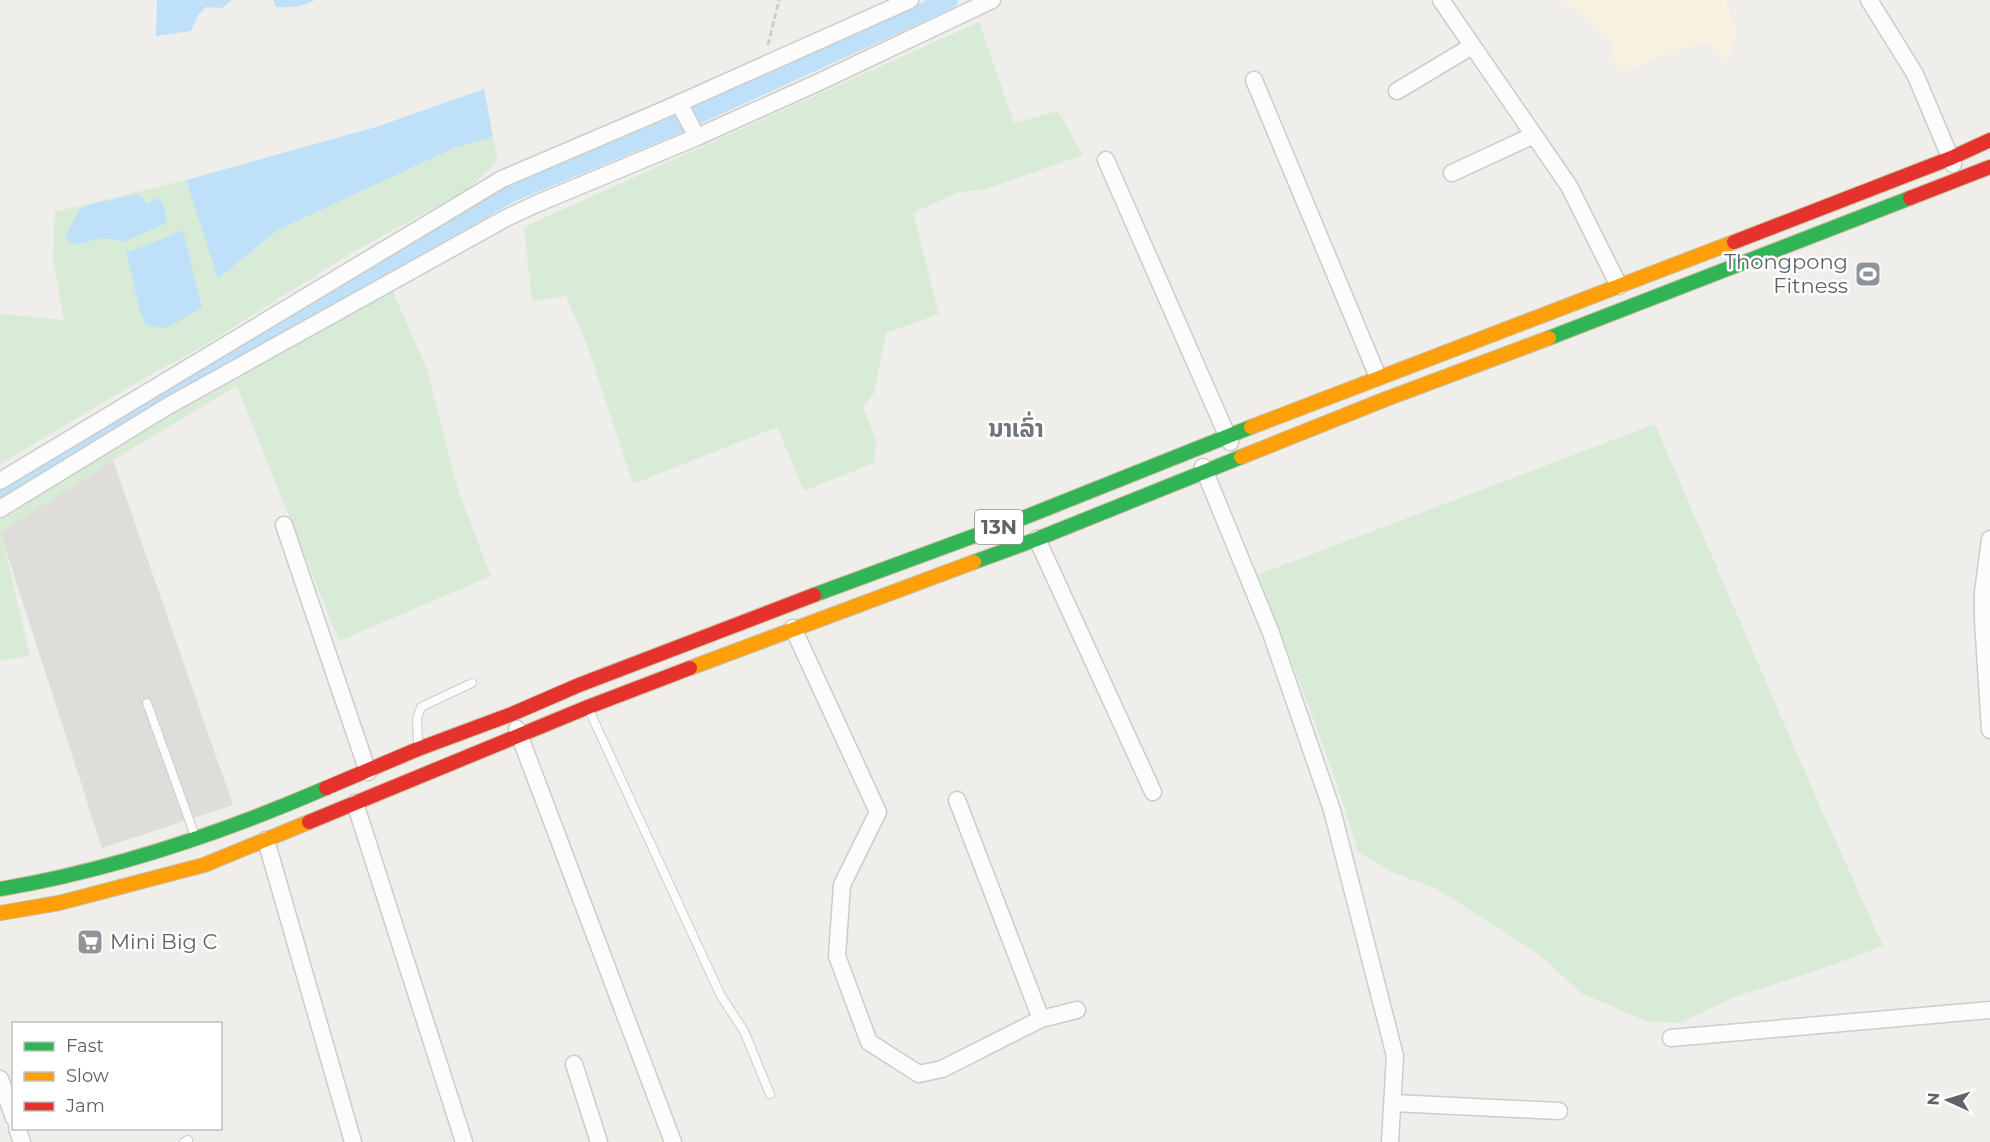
<svg xmlns="http://www.w3.org/2000/svg" width="1990" height="1142" viewBox="0 0 1990 1142" font-family="Montserrat,'Noto Sans Lao',sans-serif">
	<style>
		.industrial { fill: #dfddda }
		.green { fill: #d8ebd6 }
		.sand { fill: #f6f1e1 }
		.water { fill: #bfe0f9 }
		.lines { fill: none; stroke-linecap: round; stroke-linejoin: round }
		.canal { stroke: #bfe0f9; stroke-width: 18 }
		.lane-casing { stroke: #cbcccc; stroke-width: 10 }
		.street-casing { stroke: #cbcccc; stroke-width: 19 }
		.fast-casing { stroke: #c8b996; stroke-width: 16 }
		.slow-casing { stroke: #c8b996; stroke-width: 16 }
		.jam-casing { stroke: #c8b996; stroke-width: 16 }
		.path { stroke: #cacfcc; stroke-width: 3; stroke-dasharray: 6 3; stroke-linecap: butt }
		.lane { stroke: #fdfcfc; stroke-width: 8 }
		.street { stroke: #fdfcfc; stroke-width: 16 }
		.fast { stroke: #30b455; stroke-width: 14 }
		.slow { stroke: #ff9f0a; stroke-width: 14 }
		.jam { stroke: #e5322d; stroke-width: 14 }
		.labels { text-anchor: middle; stroke-width: 5; stroke-linejoin: round; paint-order: stroke }
		.shield { fill: #fff; stroke: #8f9295; stroke-width: 1.5 }
		.shield-label { font-size: 20px; font-weight: bold; fill: #5f6368 }
		.poi-label { font-size: 21px; fill: #5f6368; stroke: #fff; text-anchor: end }
		.quarter-label { font-size: 24px; font-weight: bold; fill: #70757a; stroke: #fff }
	</style>
	<rect width="100%" height="100%" fill="#efeeea"/>
	<path class="industrial" d="M 113,460 L 233,805 L 102,848 L 0,532 Z"/>
	<path class="green" d="M 979,22 L 1014,123 L 1058,111 L 1083,155 L 986,189 L 959,192 L 913,213 L 939,314 L 886,333 L 874,393 L 863,407 L 876,440 L 874,463 L 804,491 L 777,427 L 633,484 L 587,345 L 566,296 L 532,302 L 524,227 Z
		M 493,137 L 498,161 L 467,190 L 353,252 L 197,350 L 146,377 L 0,464 L 0,314 L 64,320 L 53,259 L 55,212 L 186,180 L 219,279 L 278,230 L 454,148 Z
		M 391,287 L 427,370 L 459,493 L 491,576 L 339,641 L 237,386 L 113,460 L 1,532 L 30,656 L 0,661 L 0,519 L 258,358 Z
		M 1655,424 L 1807,777 L 1883,946 L 1810,973 L 1734,997 L 1680,1023 L 1646,1021 L 1581,993 L 1541,956 L 1439,890 L 1392,872 L 1358,852 C 1330,757 1294,666 1257,575 Z"/>
	<path class="sand" d="M 1562,0 L 1726,0 L 1737,32 L 1727,63 L 1708,43 L 1677,50 L 1624,72 L 1610,56 L 1613,41 Z"/>
	<path class="water" d="M 157,0 L 232,0 L 222,8 L 206,7 L 198,15 L 191,31 L 156,36 Z
		M 273,0 L 315,0 C 301,7 292,8 276,7 Z
		M 484,89 L 493,137 L 454,148 L 278,230 L 218,279 L 186,180 L 376,127 Z
		M 137,194 L 143,197 L 146,204 L 156,198 L 163,203 L 167,223 L 123,242 C 115,239 106,237 98,239 C 85,241 75,251 65,238 L 79,210 L 89,205 Z
		M 183,230 L 202,307 L 167,328 L 146,325 L 140,311 L 126,252 L 153,243 Z"/>
	<g class="lines">
		<path class="canal" d="M 0,495 L 509,194 L 667,129 L 949,0"/>
		<g class="lane-casing">
			<path id="lane" d="M 147,703 L 195,836
				M 589,710 L 721,996 L 744,1031 L 770,1094
				M 418,743 L 417,719 L 421,707 L 472,683
				M 184,1142 L 188,1140"/>
		</g>
		<g class="street-casing">
			<path id="street" d="M 1441,0 L 1569,186 L 1619,286
				M 1869,0 L 1915,74 L 1953,164
				M 1254,80 L 1378,377
				M 1397,91 L 1472,46
				M 679,103 L 697,137
				M 1106,160 L 1230,442
				M 1452,173 L 1534,135
				M 1203,467 L 1271,633 L 1332,810 L 1395,1056 L 1390,1142
				M 0,481 L 502,179 L 666,109 L 910,0
				M 0,509 L 168,406 L 506,218 L 536,204 L 697,137 L 817,83 L 992,0
				M 284,525 L 368,772
				M 1037,539 L 1153,792
				M 1990,539 L 1983,592 L 1983,620 L 1990,730
				M 793,628 L 878,812 L 842,885 L 837,956 L 869,1042 L 919,1074 L 942,1069 L 1041,1019 L 957,800
				M 517,729 L 673,1142
				M 355,803 L 464,1142
				M 266,840 L 353,1142
				M 1041,1019 L 1077,1010
				M 1671,1038 L 1990,1010
				M 574,1064 L 599,1142
				M 0,1079 L 14,1118
				M 1394,1103 L 1559,1111
				M 17,1128 L 22,1142"/>
		</g>
		<g class="fast-casing">
			<path id="fast" d="M 1549,338 L 1910,198
				M 974,562 L 1037,539 L 1241,457
				M 814,595 L 1028,516 L 1251,427
				M 0,889 C 113,870 222,833 326,788"/>
		</g>
		<g class="slow-casing">
			<path id="slow" d="M 1251,427 L 1734,242
				M 1241,457 L 1386,399 L 1549,338
				M 690,668 L 974,562
				M 0,913 L 59,903 L 204,865 L 309,822"/>
		</g>
		<g class="jam-casing">
			<path id="jam" d="M 1910,198 L 1990,167
				M 1734,242 L 1951,158 L 1990,140
				M 326,788 L 418,749 L 512,714 L 579,685 L 814,595
				M 309,822 L 588,707 L 690,668"/>
		</g>
		<path class="path" d="M 768,45 L 779,0"/>
		<use href="#lane" class="lane"/>
		<use href="#street" class="street"/>
		<use href="#fast" class="fast"/>
		<use href="#slow" class="slow"/>
		<use href="#jam" class="jam"/>
	</g>
	<defs>
		<g id="stadium-square" transform="scale(1.35)"><rect x="-9" y="-9" width="18" height="18" rx="4" fill="#919496" stroke="#fff"/><path d="M0-5a6.5 5 0 1 0 0 10a6.5 5 0 1 0 0-10ZM-3.5-1.8h7v3.6h-7Z" fill="#fff"/></g>
		<g id="supermarket-square" transform="scale(1.35)"><rect x="-9" y="-9" width="18" height="18" rx="4" fill="#919496" stroke="#fff"/><path d="M-6-5.5h2.5l.6 2H6L4.5 2H-2.5L-4.4-4H-6ZM-1.5 3.2a1.3 1.3 0 1 0 .1 0ZM3 3.2a1.3 1.3 0 1 0 .1 0Z" fill="#fff"/></g>
	</defs>
	<g fill-rule="evenodd">
		<use href="#stadium-square" x="1868" y="274"/>
		<use href="#supermarket-square" x="90" y="942"/>
	</g>
	<g class="labels">
		<rect class="shield" x="975" y="510" width="48" height="34" rx="4.5"/>
		<g class="shield-label">
			<text x="999" y="534">13N</text>
		</g>
		<g class="poi-label">
			<text x="1848" y="269">Thongpong<tspan x="1848" dy="24">Fitness</tspan></text>
			<text x="110" y="949" text-anchor="start">Mini Big C</text>
		</g>
		<g class="quarter-label">
			<text x="1016" y="437">ນາເລົ່າ</text>
		</g>
	</g>
	<rect x="12" y="1022" width="210" height="108" fill="#ffffff" stroke="#bfc1c3" stroke-width="1.5"/>
	<rect x="24" y="1042" width="30" height="9" fill="#30b455" stroke="#bfc1c3" stroke-width="1.5"/>
	<text x="66" y="1052" font-size="18" fill="#5f6368">Fast</text>
	<rect x="24" y="1072" width="30" height="9" fill="#ff9f0a" stroke="#bfc1c3" stroke-width="1.5"/>
	<text x="66" y="1082" font-size="18" fill="#5f6368">Slow</text>
	<rect x="24" y="1102" width="30" height="9" fill="#e5322d" stroke="#bfc1c3" stroke-width="1.5"/>
	<text x="66" y="1112" font-size="18" fill="#5f6368">Jam</text>
	<g transform="translate(1948 1100) rotate(274)" stroke="#ffffff" stroke-width="4.5" paint-order="stroke">
	<path d="M0-4.5L10 22L0 15L-10 22Z" fill="#5f6368"/>
	<text y="-9" font-size="16" font-weight="bold" text-anchor="middle" fill="#5f6368">N</text>
	</g>
</svg>
